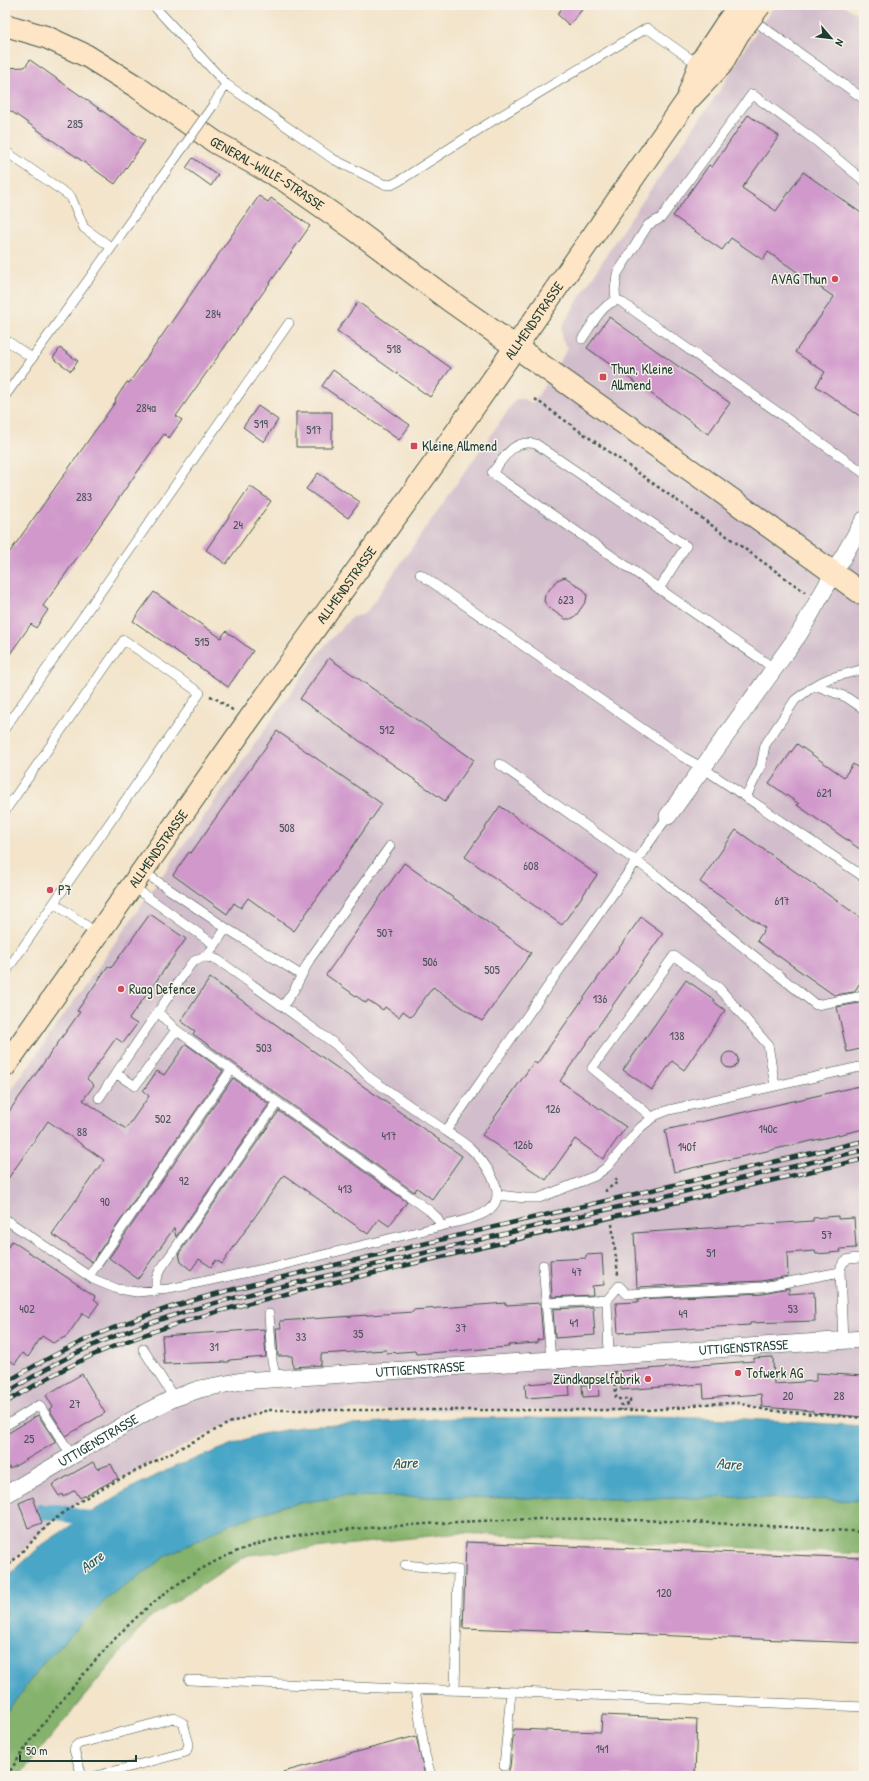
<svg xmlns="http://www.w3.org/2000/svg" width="869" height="1781" viewBox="0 0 869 1781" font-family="'Patrick Hand',sans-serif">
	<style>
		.industrial { fill: #d1bdcb }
		.forest { fill: #85b26c; stroke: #527850 }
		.water { fill: #49a6c7; stroke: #34727e }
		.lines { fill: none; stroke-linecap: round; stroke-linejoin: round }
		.canal { stroke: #49a6c7; stroke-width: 16 }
		.building { fill: #d098cb }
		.service-casing { stroke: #3f564a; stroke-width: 10 }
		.minor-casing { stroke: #3f564a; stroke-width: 18 }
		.secondary-casing { stroke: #3f564a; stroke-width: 24 }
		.path { stroke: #3f564a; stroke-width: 2.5; stroke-dasharray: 3 3; stroke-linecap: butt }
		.service { stroke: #fff; stroke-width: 9 }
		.minor { stroke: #fff; stroke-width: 17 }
		.secondary { stroke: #fde5c5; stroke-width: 22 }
		.rail-casing { stroke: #1f3d34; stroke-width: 4.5 }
		.rail { stroke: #f7f3e8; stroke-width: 3; stroke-dasharray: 9; stroke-linecap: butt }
		.service-bridge-casing { stroke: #3f564a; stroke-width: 10; stroke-linecap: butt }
		.secondary-bridge-casing { stroke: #3f564a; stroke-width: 24; stroke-linecap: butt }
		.service-bridge { stroke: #fff; stroke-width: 9 }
		.secondary-bridge { stroke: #fde5c5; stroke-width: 22 }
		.poi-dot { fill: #d1495b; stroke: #f7f3e8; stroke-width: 1.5 }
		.labels { text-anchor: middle; stroke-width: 3; stroke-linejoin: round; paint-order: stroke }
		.number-label { font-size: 12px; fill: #4b545a }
		.street-label { font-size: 14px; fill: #1f3d34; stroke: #f7f3e8 }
		.poi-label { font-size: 14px; fill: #1f3d34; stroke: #f7f3e8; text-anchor: start }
		.water-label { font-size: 15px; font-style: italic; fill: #2c5c60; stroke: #f7f3e8 }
	</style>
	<rect width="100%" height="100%" fill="#f7f3e8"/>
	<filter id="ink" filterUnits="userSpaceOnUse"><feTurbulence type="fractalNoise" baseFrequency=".025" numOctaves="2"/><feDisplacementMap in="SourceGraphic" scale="8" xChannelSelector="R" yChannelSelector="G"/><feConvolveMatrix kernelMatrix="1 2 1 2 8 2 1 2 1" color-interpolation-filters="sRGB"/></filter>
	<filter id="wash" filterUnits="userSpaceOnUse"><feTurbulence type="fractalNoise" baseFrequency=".012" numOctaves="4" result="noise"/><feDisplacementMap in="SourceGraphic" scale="16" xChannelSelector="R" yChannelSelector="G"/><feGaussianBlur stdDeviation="0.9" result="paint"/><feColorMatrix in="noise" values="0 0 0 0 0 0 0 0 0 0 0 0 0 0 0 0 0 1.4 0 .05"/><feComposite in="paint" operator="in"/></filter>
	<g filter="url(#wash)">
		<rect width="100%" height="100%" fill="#f3e4ca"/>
		<path class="industrial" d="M 775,5 L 843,5 L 864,18 L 864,1418 L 766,1410 L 738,1403 L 700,1404 L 686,1407 L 648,1410 L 268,1410 L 229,1423 L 95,1492 L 71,1507 L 51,1522 L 5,1569 L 5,1099 L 321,650 L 352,617 L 362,615 L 368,610 L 516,399 L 523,399 L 533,403 L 568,348 L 562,340 L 562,327 L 581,295 L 621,232 L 722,87 L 746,47 Z"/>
		<path class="forest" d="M 345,1496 L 626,1499 L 745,1497 L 864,1501 L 864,1554 L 460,1533 L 248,1555 L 148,1619 L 19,1776 L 5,1776 L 5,1714 L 44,1662 L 107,1599 L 165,1557 L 230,1524 L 286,1505 Z"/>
		<path class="water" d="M 640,1417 L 745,1419 L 864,1426 L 864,1501 L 745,1497 L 626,1499 L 345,1496 L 286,1505 L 230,1524 L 165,1557 L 107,1599 L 44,1662 L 5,1714 L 5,1579 L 42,1545 L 79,1520 L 127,1490 L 174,1467 L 257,1435 L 301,1427 L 454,1418 Z"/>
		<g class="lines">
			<path class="canal" d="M 38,1512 L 58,1512 L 103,1523"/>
		</g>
		<g id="blocks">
			<path class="building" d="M 565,5 L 586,5 L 569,25 L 557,14 Z
				M 30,60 L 145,141 L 115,184 L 5,107 L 5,68 L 25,67 Z
				M 748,115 L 779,136 L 742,188 L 776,211 L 803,172 L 864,215 L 864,419 L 816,386 L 825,372 L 795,352 L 834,297 L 768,252 L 763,260 L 731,238 L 722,250 L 673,216 L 709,165 L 712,167 Z
				M 193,158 L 218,175 L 211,186 L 186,168 Z
				M 259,196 L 268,202 L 271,198 L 310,226 L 176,416 L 182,420 L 169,438 L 164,434 L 43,606 L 48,610 L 36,628 L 31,624 L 5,661 L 5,559 L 116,401 L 115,400 L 127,382 L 129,383 Z
				M 358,302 L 451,368 L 430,397 L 337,331 Z
				M 609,317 L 730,403 L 708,434 L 587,348 Z
				M 60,348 L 78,361 L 71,371 L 53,358 Z
				M 333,370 L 410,425 L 399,440 L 322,386 Z
				M 258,406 L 278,420 L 264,442 L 243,427 Z
				M 296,412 L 332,412 L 332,447 L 296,447 Z
				M 318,473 L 360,502 L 348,518 L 306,489 Z
				M 250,486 L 271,501 L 226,564 L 206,550 Z
				M 565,577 L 584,590 L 587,595 L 586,601 L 575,617 L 570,619 L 565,619 L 548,607 L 544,601 L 545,595 L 557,580 Z
				M 154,592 L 221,638 L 226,631 L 253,651 L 228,687 L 133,621 Z
				M 329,658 L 474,760 L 445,801 L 300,699 Z
				M 277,731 L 382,804 L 294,931 L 248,898 L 241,908 L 234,903 L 227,914 L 173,875 L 189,852 L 191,853 Z
				M 797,744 L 844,777 L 853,764 L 864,772 L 864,852 L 797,805 L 799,804 L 769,783 Z
				M 500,806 L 597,875 L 562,925 L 465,857 Z
				M 736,830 L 864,920 L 864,977 L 854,992 L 834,995 L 757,941 L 765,928 L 700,882 Z
				M 404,863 L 531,953 L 482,1021 L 433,987 L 411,1017 L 403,1011 L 399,1017 L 385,1007 L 383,1010 L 368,1000 L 366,1003 L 326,975 Z
				M 150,914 L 186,939 L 129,1019 L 137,1024 L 123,1043 L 116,1038 L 87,1079 L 94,1085 L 83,1100 L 126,1129 L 149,1096 L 143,1091 L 157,1071 L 164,1075 L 186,1044 L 223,1071 L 92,1262 L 52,1234 L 104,1160 L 48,1121 L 5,1183 L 5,1117 L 80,1012 L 77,1011 L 108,966 L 111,968 Z
				M 641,917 L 663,933 L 560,1081 L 626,1127 L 603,1159 L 575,1139 L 546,1180 L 482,1135 L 534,1062 L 537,1064 Z
				M 210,978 L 462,1156 L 432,1199 L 417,1188 L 414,1192 L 193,1034 L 195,1031 L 181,1021 Z
				M 686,980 L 715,1000 L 714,1002 L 725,1010 L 684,1070 L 672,1061 L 652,1090 L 623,1070 Z
				M 864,1000 L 864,1048 L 847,1052 L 837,1007 L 859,1003 Z
				M722 1060a8 8 0 1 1 16 0a8 8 0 1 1-16 0Z
				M 233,1078 L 269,1104 L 176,1237 L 174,1228 L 138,1279 L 109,1258 Z
				M 864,1085 L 864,1129 L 674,1172 L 665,1130 Z
				M 279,1111 L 407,1202 L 389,1226 L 379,1219 L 368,1234 L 284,1175 L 222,1264 L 216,1260 L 211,1267 L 199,1259 L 191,1270 L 181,1262 L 179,1253 Z
				M 838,1216 L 838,1219 L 854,1218 L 856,1248 L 840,1249 L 841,1252 L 816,1254 L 815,1251 L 787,1253 L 788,1276 L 762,1281 L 637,1287 L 634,1233 L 813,1221 L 813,1218 Z
				M 12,1241 L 95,1296 L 94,1299 L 99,1303 L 89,1317 L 83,1313 L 67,1336 L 53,1343 L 42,1336 L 28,1357 L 22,1353 L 15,1364 L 5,1357 L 5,1251 Z
				M 602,1254 L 604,1285 L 592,1286 L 593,1295 L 552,1297 L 550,1260 L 586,1258 L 586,1255 Z
				M 789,1288 L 789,1294 L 814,1292 L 815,1321 L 750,1323 L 750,1325 L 618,1333 L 616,1303 L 638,1302 L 638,1299 L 763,1293 Z
				M 506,1303 L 506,1305 L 540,1303 L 543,1339 L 537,1340 L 537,1343 L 509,1345 L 509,1347 L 416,1354 L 415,1351 L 387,1353 L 386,1350 L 321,1354 L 321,1365 L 293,1367 L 292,1356 L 278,1356 L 276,1328 L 281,1328 L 280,1321 L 413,1312 L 413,1310 Z
				M 593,1307 L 595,1335 L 555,1338 L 553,1309 Z
				M 264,1329 L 266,1357 L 229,1360 L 229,1362 L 164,1364 L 162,1336 Z
				M 773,1357 L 774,1384 L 816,1381 L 816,1373 L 864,1376 L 864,1417 L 813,1413 L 813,1411 L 762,1407 L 761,1394 L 704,1398 L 703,1384 L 621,1390 L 620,1371 L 754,1361 L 754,1358 Z
				M 82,1374 L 105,1413 L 66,1436 L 49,1409 L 53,1407 L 46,1395 Z
				M 569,1381 L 570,1395 L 526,1398 L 525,1384 Z
				M 598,1384 L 599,1396 L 583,1397 L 582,1385 Z
				M 38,1415 L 56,1442 L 10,1469 L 5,1460 L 5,1435 Z
				M 93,1462 L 97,1469 L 111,1464 L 118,1478 L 80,1498 L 75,1490 L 63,1497 L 62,1494 L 59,1496 L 52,1485 Z
				M 33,1497 L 42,1523 L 28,1528 L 19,1503 Z
				M 466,1542 L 864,1558 L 864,1643 L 463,1628 Z
				M 602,1715 L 697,1719 L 695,1776 L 507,1776 L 510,1767 L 514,1729 L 601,1732 Z
				M 416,1736 L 425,1776 L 283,1776 L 283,1772 Z"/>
		</g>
	</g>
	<g filter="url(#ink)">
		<use href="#blocks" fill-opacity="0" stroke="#3f564a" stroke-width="1"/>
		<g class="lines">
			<g class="service-casing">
				<path id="service" d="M 153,5 L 226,84 L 333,159 L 383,184 L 391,185 L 399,181 L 489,123 L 647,28 L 689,58 L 701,63
					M 749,17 L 864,99
					M 214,104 L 226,84
					M 5,151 L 71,197 L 84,228 L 111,247
					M 616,300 L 615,290 L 617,274 L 648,225 L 661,218 L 752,94 L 816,141 L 864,181
					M 582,339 C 590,328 605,298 620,301 L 864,473
					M 5,341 L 9,342 L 32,358
					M 5,396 L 182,149
					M 420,574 L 683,757 L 703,768 L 864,877
					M 659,589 L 686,546 L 536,444 C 513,438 504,458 492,473 L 775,669
					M 815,685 L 830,678 L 864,669
					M 5,728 L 289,323
					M 499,764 L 660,878 L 694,908 L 816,1005 L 858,997 L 864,993
					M 746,797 L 761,766 L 765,745 L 795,700 L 815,685 L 846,697 L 864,709
					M 5,811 L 124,640 L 200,693 L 5,973
					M 142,871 L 226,928
					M 132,886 L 215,945 L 206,956
					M 54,903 L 98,934
					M 215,945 L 226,928 L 301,975
					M 283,1006 L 294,990 L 310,959 L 390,846
					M 158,1012 L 176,1030 L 430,1211 L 437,1218 L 441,1226
					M 117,1074 L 135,1086 L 176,1030
					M 99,1098 L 190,965 C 198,956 207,955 218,960 L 335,1044 L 370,1078 L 446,1131
					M 653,1118 L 592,1068 L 674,956 L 719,988 L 768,1045 L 775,1086
					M 498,1195 L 525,1198 L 539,1198 L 595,1176 L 607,1167 L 641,1127 L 656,1115 L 669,1110 L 864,1066
					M 5,1219 L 93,1279 L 117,1289 L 137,1292 L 169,1289 L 282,1265 L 462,1221 C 472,1218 485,1215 492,1207 C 507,1191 484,1161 471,1149 C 464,1142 454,1137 446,1131 L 668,816
					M 543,1265 L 551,1360
					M 89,1276 L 231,1070
					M 156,1292 L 156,1279 L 160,1270 L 277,1103
					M 546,1303 L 607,1300
					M 269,1314 L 272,1361 L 276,1379
					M 843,1341 L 840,1271 C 843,1256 852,1259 864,1258
					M 143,1349 L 174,1398
					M 609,1356 L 607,1300 L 619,1286 L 627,1294 L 763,1287 L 840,1272
					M 5,1426 L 39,1405 L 72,1456
					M 405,1565 L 458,1570 L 455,1690
					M 189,1680 L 403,1689 L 521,1692 L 864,1707
					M 415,1689 L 425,1754 L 431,1776
					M 504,1766 L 511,1692
					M 82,1776 L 74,1750 L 75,1747 L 78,1744 L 174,1718 L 183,1723 L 189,1744 L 186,1752 L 96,1776"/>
			</g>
			<g class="minor-casing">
				<g id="minor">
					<path d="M 668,816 L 799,634 L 864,520"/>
					<path id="s1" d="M 5,1495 L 148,1411 L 174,1398 L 200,1389 L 242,1381 L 864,1339"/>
				</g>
			</g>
			<g class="secondary-casing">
				<g id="secondary">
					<path id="s2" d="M 5,25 L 46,37 L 87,56 L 137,87 L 215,142 L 284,180 L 354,229 L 449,300 L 713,486 L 864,595"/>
					<path d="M 689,94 L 700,63 L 726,24"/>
					<path id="s3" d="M 5,1066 L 248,721 L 441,454 L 686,102 L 721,65 L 738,34"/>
				</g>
			</g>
			<path class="path" d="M 535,399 L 805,592
				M 210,696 L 215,698 L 234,711
				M 606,1192 L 606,1190 L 618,1182 L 614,1176
				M 612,1224 L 618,1275
				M 615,1371 L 616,1399 L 630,1399 L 630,1404 L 621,1405 L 621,1410
				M 5,1569 L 51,1522 L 71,1507 L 95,1492 L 229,1423 L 268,1410 L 648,1410 L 686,1407 L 700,1404 L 738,1403 L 766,1410 L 864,1418
				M 7,1776 C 24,1748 43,1724 64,1698 C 112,1638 160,1585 233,1553 C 284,1531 344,1530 398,1526 C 476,1520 556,1517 634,1520 C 710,1522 787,1527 864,1532"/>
			<use href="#service" class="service"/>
			<use href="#minor" class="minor"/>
			<use href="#secondary" class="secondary"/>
			<g class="rail-casing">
				<path id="rail" d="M 5,1383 C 43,1360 83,1339 126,1323 C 209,1291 299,1274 386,1253 C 545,1214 705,1178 864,1141
					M 5,1394 C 34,1375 64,1358 96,1344 C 190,1303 295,1284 395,1260 C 551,1222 707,1186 864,1150
					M 5,1403 C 36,1384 67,1366 100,1352 C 196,1311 302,1291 403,1266 C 556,1229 710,1194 864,1159"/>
			</g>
			<use href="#rail" class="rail"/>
			<g class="service-bridge-casing">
				<path id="service-bridge" d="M 182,149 L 214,104"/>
			</g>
			<g class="secondary-bridge-casing">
				<path id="secondary-bridge" d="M 726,24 L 740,5
					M 738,34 L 760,5"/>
			</g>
			<use href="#service-bridge" class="service-bridge"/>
			<use href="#secondary-bridge" class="secondary-bridge"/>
		</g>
	</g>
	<g class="poi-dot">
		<circle cx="835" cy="279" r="4"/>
		<rect x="599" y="373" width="8" height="8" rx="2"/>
		<rect x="410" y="442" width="8" height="8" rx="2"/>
		<circle cx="50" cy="890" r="4"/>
		<circle cx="121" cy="989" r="4"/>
		<circle cx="738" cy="1373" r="4"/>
		<circle cx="648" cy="1379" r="4"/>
	</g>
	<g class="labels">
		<g class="number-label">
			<text x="75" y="128">285</text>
			<text x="213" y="318">284</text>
			<text x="394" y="353">518</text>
			<text x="146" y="412">284a</text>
			<text x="261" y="428">519</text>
			<text x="314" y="434">517</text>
			<text x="84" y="501">283</text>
			<text x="238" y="529">24</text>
			<text x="566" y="604">623</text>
			<text x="202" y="646">515</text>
			<text x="387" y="734">512</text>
			<text x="824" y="797">621</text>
			<text x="287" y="832">508</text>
			<text x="531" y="870">608</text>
			<text x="782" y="905">617</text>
			<text x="385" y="937">507</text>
			<text x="430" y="966">506</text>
			<text x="492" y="974">505</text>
			<text x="600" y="1003">136</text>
			<text x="677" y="1040">138</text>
			<text x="264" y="1052">503</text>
			<text x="553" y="1113">126</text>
			<text x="163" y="1123">502</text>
			<text x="768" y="1133">140c</text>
			<text x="82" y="1136">88</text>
			<text x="389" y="1140">417</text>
			<text x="523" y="1149">126b</text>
			<text x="687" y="1151">140f</text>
			<text x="184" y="1185">92</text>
			<text x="345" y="1193">413</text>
			<text x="105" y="1206">90</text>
			<text x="827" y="1239">57</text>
			<text x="711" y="1257">51</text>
			<text x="577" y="1276">47</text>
			<text x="27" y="1313">402</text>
			<text x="793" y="1313">53</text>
			<text x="683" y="1318">49</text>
			<text x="574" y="1327">41</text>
			<text x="461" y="1332">37</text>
			<text x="358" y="1338">35</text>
			<text x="301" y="1341">33</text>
			<text x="214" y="1351">31</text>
			<text x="788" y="1400">20</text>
			<text x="839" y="1400">28</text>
			<text x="75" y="1408">27</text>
			<text x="29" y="1443">25</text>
			<text x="664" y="1597">120</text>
			<text x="602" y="1753">141</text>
		</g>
		<g class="street-label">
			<text dy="5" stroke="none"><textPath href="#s2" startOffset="303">GENERAL-WILLE-STRASSE</textPath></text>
			<text dy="5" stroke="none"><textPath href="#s3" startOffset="914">ALLMENDSTRASSE</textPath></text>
			<text dy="5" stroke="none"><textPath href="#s3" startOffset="590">ALLMENDSTRASSE</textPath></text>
			<text dy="5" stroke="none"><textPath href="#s3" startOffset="266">ALLMENDSTRASSE</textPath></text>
			<text dy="5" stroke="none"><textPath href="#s1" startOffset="768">UTTIGENSTRASSE</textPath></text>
			<text dy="5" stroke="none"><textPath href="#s1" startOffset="444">UTTIGENSTRASSE</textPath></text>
			<text dy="5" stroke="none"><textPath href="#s1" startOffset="108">UTTIGENSTRASSE</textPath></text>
		</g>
		<g class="poi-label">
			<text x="827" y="284" text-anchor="end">AVAG Thun</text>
			<text x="611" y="374">Thun, Kleine<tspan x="611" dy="16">Allmend</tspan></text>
			<text x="422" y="451">Kleine Allmend</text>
			<text x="58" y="895">P7</text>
			<text x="129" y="994">Ruag Defence</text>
			<text x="746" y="1378">Tofwerk AG</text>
			<text x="640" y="1384" text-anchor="end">Zündkapselfabrik</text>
		</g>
		<g class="water-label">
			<text transform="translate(405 1463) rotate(-2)" y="5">Aare</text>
			<text transform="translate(729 1464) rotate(4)" y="5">Aare</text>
			<text transform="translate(92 1562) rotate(-38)" y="5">Aare</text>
		</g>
	</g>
	<rect width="869" height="1781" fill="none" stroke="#f7f3e8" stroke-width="20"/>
	<g transform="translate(831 38) rotate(118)" stroke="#f7f3e8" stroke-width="3" paint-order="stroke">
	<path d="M0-3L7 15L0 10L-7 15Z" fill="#1f3d34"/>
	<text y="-6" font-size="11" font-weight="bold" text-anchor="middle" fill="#1f3d34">N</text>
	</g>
	<path d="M20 1755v6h116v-6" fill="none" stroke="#1f3d34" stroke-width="2"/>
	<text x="26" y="1755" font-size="12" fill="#1f3d34" stroke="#f7f3e8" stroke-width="3" paint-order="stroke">50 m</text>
</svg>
